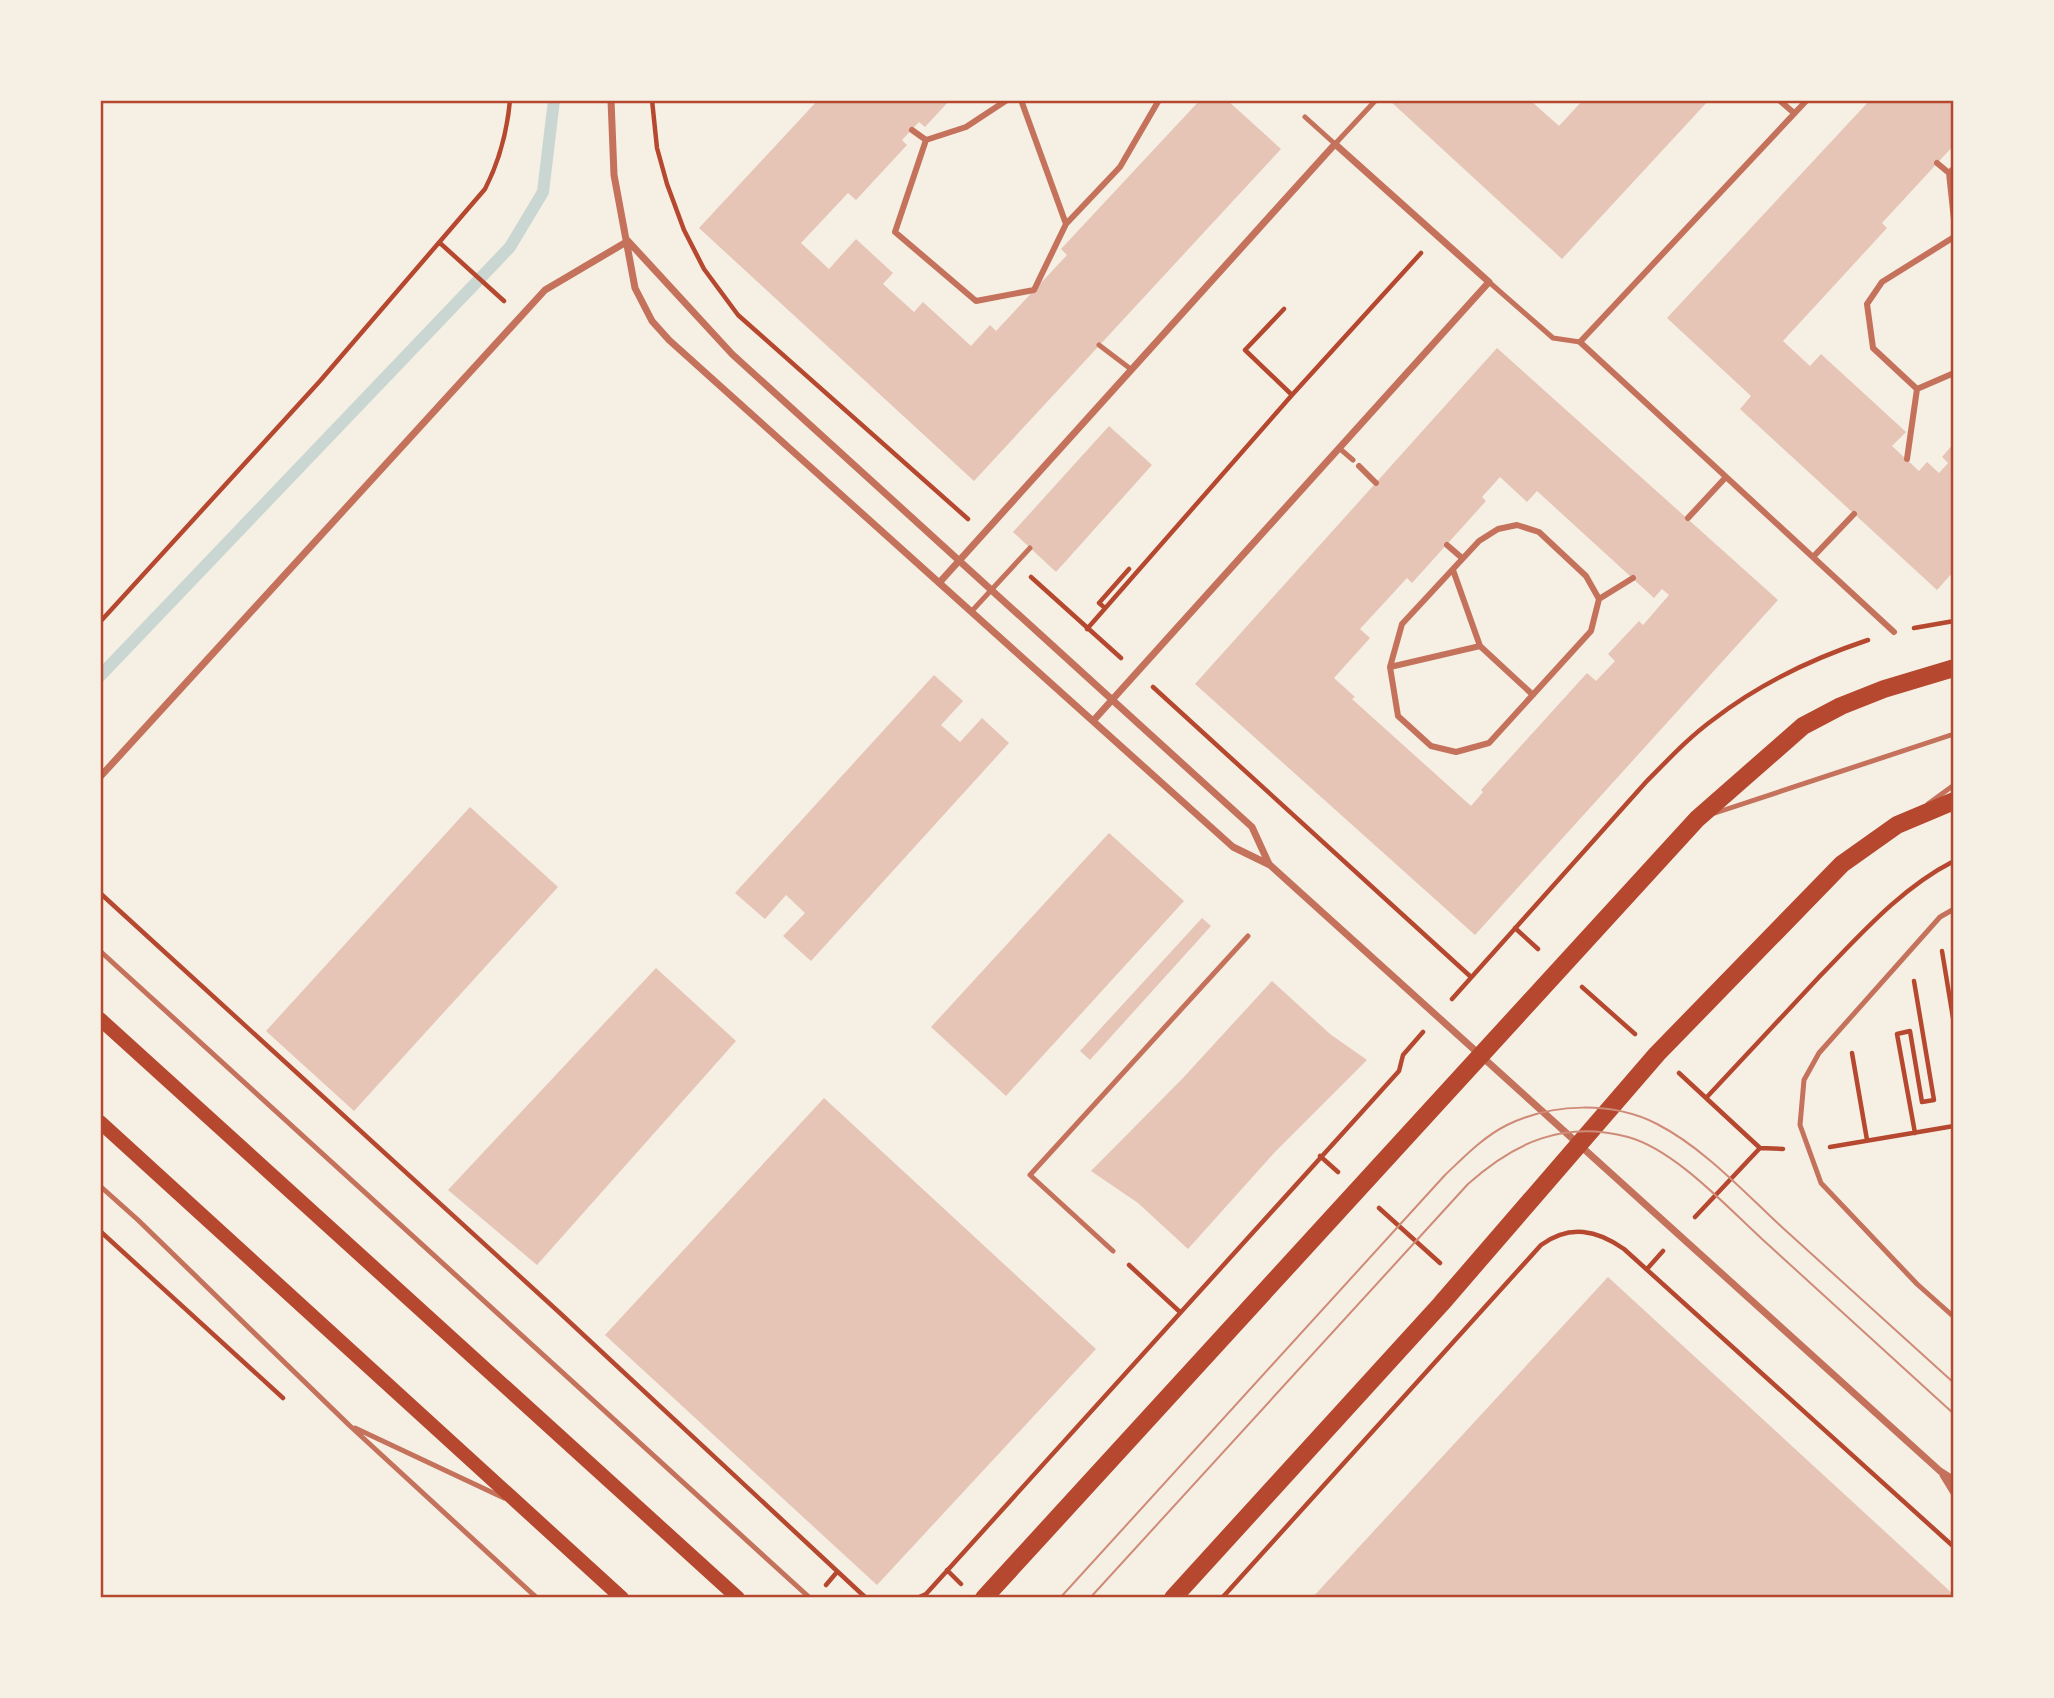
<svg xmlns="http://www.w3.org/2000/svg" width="2054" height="1698" viewBox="0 0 2054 1698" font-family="'Archivo Narrow',sans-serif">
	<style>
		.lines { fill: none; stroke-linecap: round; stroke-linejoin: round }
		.stream { stroke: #c9d6d2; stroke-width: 12 }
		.building { fill: #e6c5b7; fill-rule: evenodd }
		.path { stroke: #b5482f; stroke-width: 4.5 }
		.service { stroke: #c5725c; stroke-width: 5 }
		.pedestrian { stroke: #c5725c; stroke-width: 6 }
		.minor { stroke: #c5725c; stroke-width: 7 }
		.secondary { stroke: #b5482f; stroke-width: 14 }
		.primary { stroke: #b5482f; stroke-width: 18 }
		.tram { stroke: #cf8b77; stroke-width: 2 }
		.neatline { fill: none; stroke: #b5482f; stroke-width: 2.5 }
	</style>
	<rect width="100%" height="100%" fill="#f6efe4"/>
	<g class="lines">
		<path class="stream" d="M 100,676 L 510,247 L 543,192 L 554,100"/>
	</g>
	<path class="building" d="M 818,100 L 950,100 L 925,127 L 919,122 L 902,140 L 907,145 L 856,200 L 848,193 L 801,243 L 829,269 L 856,239 L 893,273 L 883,284 L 914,312 L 923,302 L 971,346 L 990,325 L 996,331 L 1067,255 L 1061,249 L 1200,100 L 1227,100 L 1281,149 L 974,481 L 699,228 Z
		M 1389,100 L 1530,100 L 1559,126 L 1583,100 L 1709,100 L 1562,259 Z
		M 1870,100 L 1954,100 L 1954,145 L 1882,223 L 1887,228 L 1783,341 L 1810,366 L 1821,354 L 1906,432 L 1892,446 L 1919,471 L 1927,462 L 1939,473 L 1948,463 L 1942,457 L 1954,443 L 1954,571 L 1937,590 L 1740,409 L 1751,396 L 1667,318 Z
		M 1497,348 L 1778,600 L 1475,935 L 1195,684 ZM 1500,477 L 1527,502 L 1537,491 L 1654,598 L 1662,589 L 1669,595 L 1643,625 L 1639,621 L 1608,654 L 1615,661 L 1596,681 L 1587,673 L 1481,790 L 1483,792 L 1471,806 L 1352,699 L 1355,697 L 1334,678 L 1370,638 L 1360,629 L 1407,578 L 1412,583 L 1486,501 L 1482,497 Z
		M 1109,426 L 1152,465 L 1056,572 L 1013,532 Z
		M 934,675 L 963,701 L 941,725 L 960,742 L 982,718 L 1009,743 L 811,961 L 783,936 L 805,913 L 786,895 L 765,919 L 735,893 Z
		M 470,807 L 558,887 L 354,1111 L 266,1031 Z
		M 1109,833 L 1184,901 L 1006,1096 L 931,1027 Z
		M 1202,918 L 1211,926 L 1090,1060 L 1080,1051 Z
		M 656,968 L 736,1041 L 537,1265 L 448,1190 Z
		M 1272,981 L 1330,1034 L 1367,1060 L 1275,1152 L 1188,1249 L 1138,1203 L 1091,1171 L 1182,1079 Z
		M 824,1098 L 1096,1349 L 877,1585 L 605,1335 Z
		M 1608,1277 L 1954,1595 L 1954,1598 L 1312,1598 Z"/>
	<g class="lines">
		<path class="path" d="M 652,100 L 657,148 L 667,184 L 684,230 L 704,269 L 738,315 L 968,519
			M 440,243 L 504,301
			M 1284,309 L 1245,350 L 1292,395
			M 1031,577 L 1121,658
			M 1105,608 L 1099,603 L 1129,569
			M 100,622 L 320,381 L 485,189 C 500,160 507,133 510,100
			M 1914,628 L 1954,621
			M 1087,629 L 1292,395 L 1421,253
			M 1153,687 L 1471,977
			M 100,893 L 561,1314 L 866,1598
			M 1515,928 L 1538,949
			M 1942,951 L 1954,1024
			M 1914,981 L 1934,1100 L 1922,1102 L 1910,1031 L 1897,1034 L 1915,1133
			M 1582,987 L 1635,1034
			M 1452,999 L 1646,782 C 1668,760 1689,737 1714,719 C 1759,684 1814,658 1868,640
			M 1852,1053 L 1867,1140
			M 1679,1073 L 1760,1148 L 1695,1217
			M 1706,1098 C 1744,1057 1782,1017 1820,976 C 1861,934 1901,888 1954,861
			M 1830,1147 L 1954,1126
			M 1760,1148 L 1783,1149
			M 1320,1156 L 1338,1172
			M 1379,1208 L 1440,1263
			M 100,1231 L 283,1398
			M 1129,1265 L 1180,1312
			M 1647,1269 L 1663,1251
			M 947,1570 L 961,1584
			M 826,1585 L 837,1572
			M 917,1598 L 926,1594 L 1399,1071 L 1403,1055 L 1423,1032
			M 1222,1598 L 1541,1245 C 1570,1224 1597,1230 1624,1249 L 1954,1547"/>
		<path class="service" d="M 1305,117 L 1335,144 L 1376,100
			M 1489,282 L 1553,338 L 1580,342
			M 1099,345 L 1132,370
			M 1339,448 L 1353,460
			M 971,612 L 1030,548
			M 1928,804 L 1954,785
			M 1715,813 L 1954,734
			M 1954,909 L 1940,917 L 1819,1053 L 1804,1080 L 1800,1125 L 1821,1183 L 1917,1284 L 1954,1317
			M 100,951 L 810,1598
			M 100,1186 L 138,1220 L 349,1425 L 537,1598
			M 1113,1251 L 1030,1175 L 1248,936
			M 355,1428 L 504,1498"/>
		<path class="pedestrian" d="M 1007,100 L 966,127 L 926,140 L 895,232 L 976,301 L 1034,290 L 1066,224 L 1120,167 L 1159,100
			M 1021,100 L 1066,224
			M 1779,100 L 1794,113
			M 1807,100 L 1580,342 L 1894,632
			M 1869,100 L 1870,100
			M 912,130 L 926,140
			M 1937,163 L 1949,173
			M 1954,168 L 1949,173 L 1954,220
			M 1917,389 L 1954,373
			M 1907,459 L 1917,389 L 1873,348 L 1867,304 L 1882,282 L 1954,237
			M 1359,466 L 1376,483
			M 1688,518 L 1726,477
			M 1447,545 L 1462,558
			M 1813,557 L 1854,514
			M 1453,570 L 1480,646 L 1533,695
			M 1599,599 L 1591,631 L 1489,743 L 1456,752 L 1431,746 L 1398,716 L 1390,667 L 1402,624 L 1479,541 L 1498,529 L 1517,525 L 1539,532 L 1586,576 L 1599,599 L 1633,578
			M 1390,667 L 1480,646"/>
		<path class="minor" d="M 611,100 L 614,175 L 635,288 L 652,321 L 669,340 L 1233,847 L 1270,865 L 1940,1471 L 1954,1480
			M 628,241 L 732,354 L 1252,827 L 1269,864
			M 939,583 L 1335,144 L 1489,282 L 1093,721
			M 100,777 L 545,290 L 628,241
			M 1943,1475 L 1954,1493"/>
		<path class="secondary" d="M 100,1019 L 738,1598
			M 100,1122 L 622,1598"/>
		<path class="primary" d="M 984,1598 L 1697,819 L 1803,726 L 1841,706 L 1884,689 L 1954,668
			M 1173,1598 L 1441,1304 L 1657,1054 L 1842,864 L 1897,825 L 1954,801"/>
		<path class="tram" d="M 1060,1598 L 1445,1175 C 1464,1157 1483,1137 1507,1125 C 1552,1103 1612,1101 1657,1124 C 1704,1148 1746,1194 1784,1229 C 1841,1281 1898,1332 1954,1383
			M 1090,1598 L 1468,1184 C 1515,1142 1564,1120 1628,1137 C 1675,1150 1726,1206 1762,1239 C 1826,1297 1890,1356 1954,1414"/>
	</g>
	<rect width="2054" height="1698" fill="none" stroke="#f6efe4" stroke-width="203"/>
	<rect x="102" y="102" width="1850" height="1494" class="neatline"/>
</svg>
